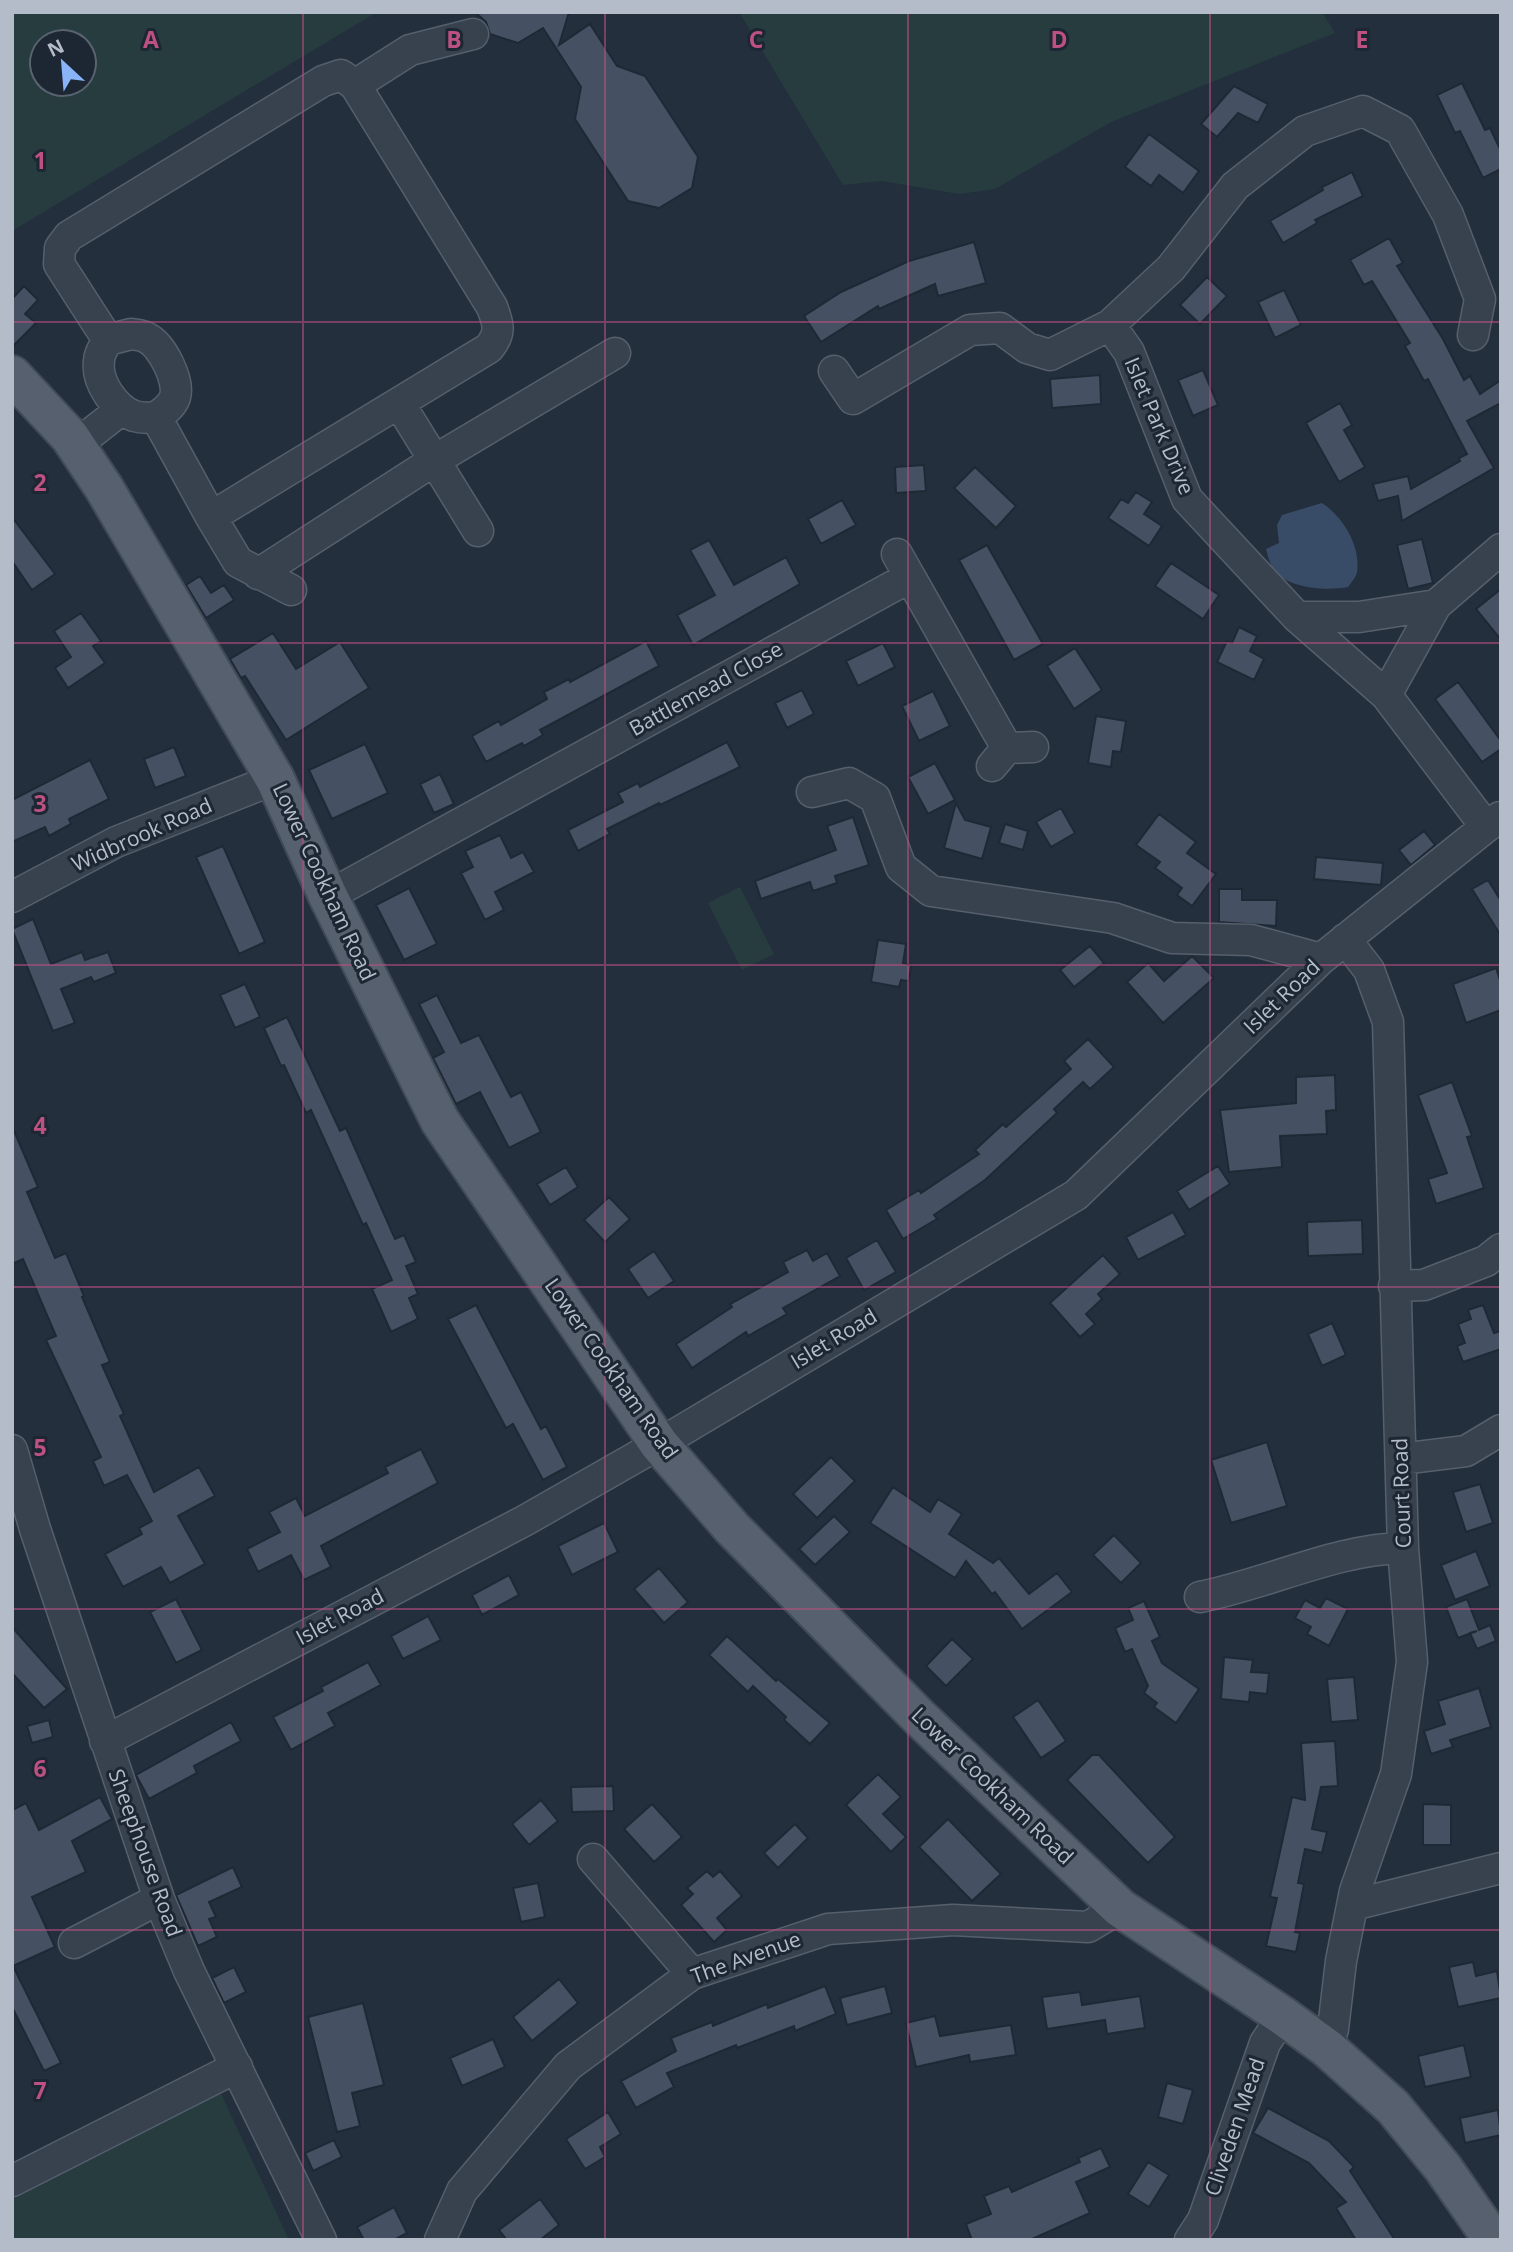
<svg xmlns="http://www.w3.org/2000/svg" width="1513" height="2252" viewBox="0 0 1513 2252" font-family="'Open Sans',sans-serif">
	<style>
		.green { fill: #263c3f; fill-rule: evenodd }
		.water { fill: #394c67 }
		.building { fill: #455162; stroke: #1f2835; stroke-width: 2 }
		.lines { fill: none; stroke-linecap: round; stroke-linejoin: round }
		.minor-casing { stroke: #565f6c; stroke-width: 33 }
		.major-casing { stroke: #414a57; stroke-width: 42 }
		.minor { stroke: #38414e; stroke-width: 30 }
		.major { stroke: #56606e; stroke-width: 38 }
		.grid { fill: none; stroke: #bd5182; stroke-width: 2; stroke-opacity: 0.55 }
		.labels { text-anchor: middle; stroke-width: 6; stroke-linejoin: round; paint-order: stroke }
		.street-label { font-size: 21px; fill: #b4bcc9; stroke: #1d2633 }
		.grid-label { font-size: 23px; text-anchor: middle; font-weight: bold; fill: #bd5182; stroke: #1d2633; stroke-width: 6; stroke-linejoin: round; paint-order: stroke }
	</style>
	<rect width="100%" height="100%" fill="#242f3e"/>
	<path class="green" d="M 12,12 L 377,12 L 12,231 ZM 42,42 L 84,42 L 84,84 L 42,84 Z
		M 739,12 L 1322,12 L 1335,33 L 1111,122 L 995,189 L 959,194 L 882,181 L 843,185 Z
		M 740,887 L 774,954 L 742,970 L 708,903 Z
		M 218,2087 L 289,2240 L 12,2240 L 12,2192 Z"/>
	<path class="water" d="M 1322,503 C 1343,517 1361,546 1357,572 C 1356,577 1351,583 1348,587 C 1328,591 1288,589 1274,570 C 1270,565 1268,556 1266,549 L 1279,543 L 1277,525 L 1282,515 Z"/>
	<path class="building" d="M 475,12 L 569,12 L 559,45 L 590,24 L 617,66 L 645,76 L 698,157 L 692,188 L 659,208 L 628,201 L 575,119 L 581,87 L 543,28 L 518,43 L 490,34 L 486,22 Z
		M 1462,83 L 1485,130 L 1490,128 L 1501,151 L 1501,169 L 1483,178 L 1460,131 L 1455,133 L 1437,95 Z
		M 1234,86 L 1268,104 L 1258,123 L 1238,113 L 1217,137 L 1201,124 Z
		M 1149,134 L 1199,171 L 1183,193 L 1159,175 L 1151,186 L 1125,167 Z
		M 1352,172 L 1363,196 L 1315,220 L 1317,223 L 1283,243 L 1270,221 L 1323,190 L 1322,187 Z
		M 1389,238 L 1403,263 L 1397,266 L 1443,339 L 1464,380 L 1470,376 L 1480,394 L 1501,380 L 1501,403 L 1467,421 L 1494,468 L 1402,521 L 1398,496 L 1378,501 L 1373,484 L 1408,476 L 1411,489 L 1460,461 L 1459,458 L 1467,454 L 1428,379 L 1424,381 L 1405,346 L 1410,343 L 1372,281 L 1364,285 L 1350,260 Z
		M 974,242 L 986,283 L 938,296 L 935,284 L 879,309 L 878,306 L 821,342 L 804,316 L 841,292 L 909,261 Z
		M 1207,277 L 1227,296 L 1200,324 L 1180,305 Z
		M 24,286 L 38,300 L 25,314 L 36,323 L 12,347 L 12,299 Z
		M 1284,290 L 1301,325 L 1275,338 L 1258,302 Z
		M 1203,370 L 1218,405 L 1193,416 L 1178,380 Z
		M 1100,375 L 1101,404 L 1052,408 L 1050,379 Z
		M 1340,403 L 1352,425 L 1344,430 L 1365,467 L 1339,482 L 1306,423 Z
		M 924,465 L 926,491 L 896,493 L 895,467 Z
		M 975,467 L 1016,506 L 996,528 L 954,488 Z
		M 1136,492 L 1152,502 L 1144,514 L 1162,526 L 1149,546 L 1108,518 L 1121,499 L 1128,503 Z
		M 842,500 L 856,525 L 821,544 L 808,519 Z
		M 12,517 L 55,574 L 32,590 L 12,561 Z
		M 1422,539 L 1433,583 L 1408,589 L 1397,545 Z
		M 709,540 L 734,585 L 786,557 L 800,584 L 693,645 L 677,615 L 715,595 L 690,550 Z
		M 987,545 L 1043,644 L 1014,660 L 959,560 Z
		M 1171,563 L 1219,595 L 1203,619 L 1155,586 Z
		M 200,576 L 211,593 L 224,585 L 234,600 L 206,618 L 186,585 Z
		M 1501,589 L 1501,640 L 1476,609 Z
		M 81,613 L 101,641 L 93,646 L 105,663 L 68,688 L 55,668 L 71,657 L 54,631 Z
		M 1239,627 L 1257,636 L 1250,651 L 1264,659 L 1254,680 L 1217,662 L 1227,641 L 1232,643 Z
		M 273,633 L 296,669 L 340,642 L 369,688 L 286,740 L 245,676 L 241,678 L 230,659 Z
		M 646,641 L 659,666 L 540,730 L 543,735 L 524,746 L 522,743 L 486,762 L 472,736 L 499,721 L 501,725 L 547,699 L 544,692 L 569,679 L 570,682 Z
		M 883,643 L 895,667 L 858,686 L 846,661 Z
		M 1075,648 L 1102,690 L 1074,709 L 1047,666 Z
		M 1458,682 L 1501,741 L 1501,749 L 1482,762 L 1435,699 Z
		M 802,690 L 814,714 L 787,728 L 775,703 Z
		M 933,691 L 950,726 L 919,741 L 902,706 Z
		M 1096,716 L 1126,721 L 1121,752 L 1113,751 L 1111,767 L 1088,763 Z
		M 727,742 L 740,767 L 660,805 L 659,803 L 607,829 L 610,834 L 578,851 L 568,830 L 623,802 L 618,793 L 638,783 L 640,787 Z
		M 365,744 L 388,793 L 332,819 L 309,770 Z
		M 174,747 L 186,776 L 155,788 L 144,759 Z
		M 90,760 L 109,799 L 69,819 L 71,824 L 49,836 L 45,827 L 12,842 L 12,800 Z
		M 935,763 L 955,800 L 928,814 L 908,777 Z
		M 440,774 L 454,804 L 434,813 L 420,784 Z
		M 956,803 L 965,820 L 991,827 L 982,859 L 944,848 Z
		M 1061,808 L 1075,833 L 1051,847 L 1036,822 Z
		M 1159,814 L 1196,842 L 1187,853 L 1216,874 L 1192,906 L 1177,895 L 1182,888 L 1155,868 L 1160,862 L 1136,845 Z
		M 853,817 L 869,865 L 835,876 L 837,883 L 813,891 L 810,882 L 761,899 L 755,881 L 836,850 L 827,826 Z
		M 1005,824 L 1028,831 L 1023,850 L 999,843 Z
		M 1424,831 L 1435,845 L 1411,865 L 1399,850 Z
		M 500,835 L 511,858 L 523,852 L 534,872 L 495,892 L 504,910 L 485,920 L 461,873 L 473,867 L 465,851 Z
		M 223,846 L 265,942 L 239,954 L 196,857 Z
		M 1316,857 L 1383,863 L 1381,885 L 1314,879 Z
		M 1488,880 L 1501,901 L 1501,936 L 1472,889 Z
		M 409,888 L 437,944 L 404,960 L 376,905 Z
		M 1219,889 L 1242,889 L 1242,900 L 1277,900 L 1276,926 L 1219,922 Z
		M 33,919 L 51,964 L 82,952 L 85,960 L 108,952 L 116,973 L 94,982 L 91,977 L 61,989 L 75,1023 L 53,1031 L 12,929 Z
		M 878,940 L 906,944 L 903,963 L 911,965 L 909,981 L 901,980 L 899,987 L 871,982 Z
		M 1090,946 L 1104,963 L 1074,987 L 1060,970 Z
		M 1192,956 L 1214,978 L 1163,1023 L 1127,982 L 1148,963 L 1164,981 Z
		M 1496,968 L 1501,983 L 1501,1010 L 1466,1023 L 1453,984 Z
		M 245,984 L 260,1017 L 235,1028 L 220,995 Z
		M 437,995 L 461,1043 L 479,1035 L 511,1097 L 521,1092 L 541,1132 L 509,1148 L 480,1092 L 456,1104 L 433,1058 L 444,1052 L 419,1004 Z
		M 287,1017 L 340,1131 L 346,1128 L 395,1239 L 404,1235 L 416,1262 L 406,1266 L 418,1294 L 409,1298 L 418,1319 L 391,1332 L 372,1289 L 392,1280 L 366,1223 L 363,1225 L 311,1110 L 306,1113 L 284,1065 L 281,1066 L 264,1028 Z
		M 1088,1039 L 1114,1067 L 1090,1089 L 1083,1082 L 1054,1109 L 1057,1113 L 985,1180 L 934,1215 L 937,1219 L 903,1239 L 886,1210 L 919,1190 L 921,1193 L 979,1154 L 975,1150 L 1003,1124 L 1006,1127 L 1071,1069 L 1064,1061 Z
		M 1335,1075 L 1336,1110 L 1326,1111 L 1327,1134 L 1280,1136 L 1282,1167 L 1229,1172 L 1220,1110 L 1296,1103 L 1296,1077 Z
		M 1452,1082 L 1472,1136 L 1467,1137 L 1484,1188 L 1436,1204 L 1428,1179 L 1447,1173 L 1418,1095 Z
		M 12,1126 L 38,1187 L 27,1192 L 55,1258 L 66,1253 L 84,1296 L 82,1297 L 110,1362 L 102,1365 L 124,1414 L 120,1416 L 154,1492 L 199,1467 L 215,1496 L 178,1516 L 205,1564 L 170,1583 L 161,1567 L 123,1587 L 105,1554 L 142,1534 L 139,1528 L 152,1521 L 127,1475 L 104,1486 L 93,1461 L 101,1457 L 46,1340 L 56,1336 L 23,1259 L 12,1264 Z
		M 1218,1166 L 1230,1184 L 1189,1210 L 1177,1191 Z
		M 566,1167 L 578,1187 L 550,1205 L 537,1184 Z
		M 609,1197 L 630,1219 L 605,1242 L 584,1220 Z
		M 1173,1212 L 1186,1235 L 1138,1260 L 1126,1237 Z
		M 1362,1220 L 1363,1254 L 1308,1256 L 1307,1222 Z
		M 877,1240 L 896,1272 L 864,1290 L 846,1258 Z
		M 807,1250 L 813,1261 L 827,1253 L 840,1276 L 783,1308 L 787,1314 L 748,1336 L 746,1332 L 692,1368 L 676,1344 L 732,1307 L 730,1304 L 788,1272 L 783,1262 Z
		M 654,1251 L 674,1281 L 648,1298 L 628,1269 Z
		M 1103,1255 L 1120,1274 L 1098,1294 L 1102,1299 L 1086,1314 L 1095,1324 L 1080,1337 L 1050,1303 Z
		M 476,1305 L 541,1429 L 546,1426 L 567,1467 L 543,1480 L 513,1424 L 506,1428 L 448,1319 Z
		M 1483,1305 L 1494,1333 L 1501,1331 L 1501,1349 L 1463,1362 L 1457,1346 L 1465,1343 L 1458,1324 L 1471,1319 L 1468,1310 Z
		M 1332,1323 L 1346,1355 L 1322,1366 L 1308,1334 Z
		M 1267,1442 L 1287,1506 L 1231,1523 L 1211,1460 Z
		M 421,1449 L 438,1483 L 321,1546 L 331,1567 L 304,1580 L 291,1555 L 258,1572 L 247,1549 L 280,1532 L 269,1512 L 296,1498 L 305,1516 L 388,1473 L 385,1467 Z
		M 831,1457 L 855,1481 L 817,1518 L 793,1494 Z
		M 1480,1484 L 1493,1523 L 1466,1532 L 1453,1492 Z
		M 893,1487 L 930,1512 L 938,1499 L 962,1514 L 949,1534 L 993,1563 L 999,1558 L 1029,1594 L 1057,1573 L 1072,1592 L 1022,1629 L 995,1592 L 992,1594 L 966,1561 L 955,1578 L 870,1523 Z
		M 834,1516 L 850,1532 L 815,1565 L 799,1549 Z
		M 604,1523 L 618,1552 L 572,1575 L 558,1546 Z
		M 1114,1535 L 1141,1563 L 1121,1583 L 1093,1555 Z
		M 1476,1551 L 1490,1586 L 1455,1600 L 1441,1565 Z
		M 659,1568 L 688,1602 L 664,1623 L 634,1589 Z
		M 509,1575 L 519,1595 L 482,1615 L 472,1595 Z
		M 1326,1598 L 1348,1609 L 1329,1646 L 1307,1634 L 1311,1627 L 1295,1618 L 1305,1600 L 1320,1608 Z
		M 176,1599 L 202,1650 L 176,1663 L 150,1612 Z
		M 1467,1599 L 1479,1630 L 1490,1625 L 1496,1641 L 1477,1649 L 1470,1633 L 1477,1631 L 1458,1638 L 1446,1607 Z
		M 1144,1601 L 1160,1637 L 1152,1641 L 1162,1663 L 1199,1689 L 1176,1723 L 1154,1707 L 1157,1703 L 1144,1693 L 1148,1686 L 1132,1649 L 1125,1652 L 1115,1628 L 1133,1620 L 1128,1608 Z
		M 428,1616 L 441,1640 L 403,1659 L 391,1636 Z
		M 12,1627 L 67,1689 L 44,1708 L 12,1673 Z
		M 727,1636 L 776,1681 L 778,1679 L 830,1723 L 810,1744 L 784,1720 L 786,1717 L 753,1686 L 748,1692 L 709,1655 Z
		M 952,1639 L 973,1659 L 946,1686 L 926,1666 Z
		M 1224,1657 L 1253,1660 L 1251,1672 L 1269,1673 L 1267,1694 L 1250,1692 L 1249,1702 L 1221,1699 Z
		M 368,1662 L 381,1685 L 328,1713 L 335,1726 L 291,1750 L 273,1717 L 323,1691 L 321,1687 Z
		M 1354,1677 L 1358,1720 L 1331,1722 L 1327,1679 Z
		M 1479,1688 L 1491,1727 L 1450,1740 L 1453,1747 L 1431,1754 L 1424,1731 L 1445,1724 L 1438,1701 Z
		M 1038,1700 L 1066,1741 L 1041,1758 L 1013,1717 Z
		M 49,1720 L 53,1737 L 32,1743 L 27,1726 Z
		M 231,1722 L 241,1741 L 194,1766 L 197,1773 L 149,1799 L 136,1775 Z
		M 1335,1741 L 1338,1786 L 1321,1787 L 1312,1829 L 1327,1832 L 1322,1853 L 1305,1849 L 1298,1883 L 1304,1884 L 1295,1932 L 1300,1933 L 1296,1952 L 1266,1946 L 1277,1898 L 1270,1897 L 1292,1797 L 1305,1800 L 1301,1743 Z
		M 1092,1755 L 1099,1755 L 1175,1837 L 1148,1863 L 1067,1780 Z
		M 878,1774 L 901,1797 L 883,1814 L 906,1837 L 891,1852 L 846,1805 Z
		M 613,1786 L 614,1811 L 572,1812 L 571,1787 Z
		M 100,1797 L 112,1819 L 72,1841 L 86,1872 L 32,1897 L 55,1947 L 13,1966 L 61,2063 L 44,2071 L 12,2007 L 12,1810 L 26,1803 L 39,1830 Z
		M 541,1800 L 558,1821 L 529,1845 L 512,1824 Z
		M 652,1804 L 682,1837 L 654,1862 L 624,1829 Z
		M 1423,1804 L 1451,1805 L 1451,1845 L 1423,1845 Z
		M 948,1819 L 1001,1874 L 972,1901 L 919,1847 Z
		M 795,1824 L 808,1838 L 778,1868 L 764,1853 Z
		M 233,1867 L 242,1887 L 209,1902 L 216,1917 L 209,1919 L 217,1937 L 198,1946 L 176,1895 Z
		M 707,1871 L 713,1877 L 720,1871 L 742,1896 L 717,1918 L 727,1930 L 714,1942 L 681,1905 L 693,1894 L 687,1888 Z
		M 538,1883 L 545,1917 L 521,1922 L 513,1888 Z
		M 1473,1962 L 1476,1976 L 1497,1971 L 1501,1998 L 1458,2007 L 1449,1967 Z
		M 234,1967 L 246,1992 L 224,2003 L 212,1978 Z
		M 559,1979 L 578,2003 L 532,2041 L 513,2017 Z
		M 825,1986 L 836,2014 L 795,2031 L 794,2026 L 737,2048 L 736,2045 L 667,2073 L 674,2087 L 636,2108 L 621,2081 L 676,2051 L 671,2038 L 712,2022 L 713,2026 L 767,2004 L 768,2008 Z
		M 885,1986 L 892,2013 L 847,2025 L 840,1998 Z
		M 1080,1992 L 1082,2005 L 1140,1996 L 1145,2028 L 1107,2034 L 1105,2020 L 1047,2029 L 1042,1997 Z
		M 363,2003 L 384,2085 L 352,2093 L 360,2126 L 337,2132 L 308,2017 Z
		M 935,2016 L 940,2036 L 1011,2025 L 1016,2055 L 970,2062 L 969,2055 L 916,2067 L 906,2023 Z
		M 493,2039 L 505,2067 L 462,2086 L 450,2058 Z
		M 1464,2045 L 1471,2077 L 1425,2087 L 1418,2056 Z
		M 1167,2083 L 1193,2090 L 1183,2124 L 1158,2117 Z
		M 1268,2108 L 1329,2141 L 1354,2167 L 1350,2171 L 1395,2240 L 1356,2240 L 1336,2208 L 1346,2202 L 1309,2163 L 1253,2133 Z
		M 1498,2110 L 1501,2135 L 1465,2143 L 1460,2118 Z
		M 608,2112 L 621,2134 L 600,2147 L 605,2157 L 585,2169 L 566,2139 Z
		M 334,2140 L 342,2157 L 313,2171 L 305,2153 Z
		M 1101,2148 L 1110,2167 L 1076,2182 L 1090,2213 L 1030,2240 L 972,2240 L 966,2224 L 991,2214 L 984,2196 L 1009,2186 L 1012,2192 L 1080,2162 L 1078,2158 Z
		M 1148,2162 L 1169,2175 L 1149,2207 L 1128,2194 Z
		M 540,2199 L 559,2225 L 540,2240 L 507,2240 L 499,2230 Z
		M 394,2207 L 407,2233 L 394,2240 L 364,2240 L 357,2227 Z"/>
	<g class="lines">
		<g class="minor-casing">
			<path id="minor" d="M 355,85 L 410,50 L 473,34
				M 1480,299 L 1448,215 L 1400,130 L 1363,111 L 1305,131 L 1235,186 L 1171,268 L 1110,325 L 1129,352 L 1187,499 L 1297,617 L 1386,695 L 1486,827 L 1500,817
				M 131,334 C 136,335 143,335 147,338 C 162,345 180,381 175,397 C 172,406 164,412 156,417 C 149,418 141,418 134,416 C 115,409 96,382 99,361 C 99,354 104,346 108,340 Z
				M 1473,335 L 1480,299
				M 108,340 L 59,264 L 60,248 L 69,236 L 323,81 L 341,75 L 355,85 L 492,307 C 499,325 501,333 489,348 L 211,517 L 156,417
				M 834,371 L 853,399 L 970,330 L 1000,328 L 1027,348 L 1050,355 L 1110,325
				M 399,403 L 478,531
				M 75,446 L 122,409
				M 211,517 L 238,562 L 291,590
				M 897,554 L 910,577
				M 258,574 L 435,460 L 615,353
				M 1297,617 L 1359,617 L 1436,605
				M 1386,695 L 1436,605 L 1501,549
				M 992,766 L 1007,748 L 1033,747
				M 812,792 L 849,783 L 875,798 L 901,867 L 931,891 L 1113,918 L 1172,938 L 1251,940 L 1321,959
				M 328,896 L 910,577 L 1007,748
				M 12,897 L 116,842 L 275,779
				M 1394,1286 L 1424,1285 L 1486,1261 L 1501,1249
				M 12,1450 L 35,1529 L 159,1899 L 189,1971 L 321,2240
				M 1401,1459 L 1466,1451 L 1501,1430
				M 1200,1597 C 1267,1584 1336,1549 1403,1548
				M 105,1741 L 524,1521 L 659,1444 L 1076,1195 L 1321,959 L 1486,827
				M 593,1859 L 692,1974
				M 1353,1905 L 1501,1868
				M 74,1943 L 159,1899
				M 1327,2048 L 1333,2029 L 1341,1961 L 1355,1891 L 1396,1774 L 1412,1662 L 1403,1548 L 1388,1022 L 1369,970 L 1345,939
				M 12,2181 L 237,2067
				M 440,2240 L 462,2191 L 568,2066 L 692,1974 L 828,1929 L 953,1920 L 1088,1927 L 1120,1908
				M 1190,2240 L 1203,2220 L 1265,2043 L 1283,2016"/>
		</g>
		<g class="major-casing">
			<path id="major" d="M 12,375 L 70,437 L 104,488 L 275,779 L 328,896 L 440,1121 L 659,1444 L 732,1528 L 920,1718 L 1120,1908 L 1283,2016 L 1327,2048 L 1393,2107 L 1443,2168 L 1493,2240"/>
		</g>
		<use href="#minor" class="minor"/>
		<use href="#major" class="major"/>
	</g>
	<path class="grid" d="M 303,12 L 303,2240M 605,12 L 605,2240M 908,12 L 908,2240M 1210,12 L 1210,2240M 12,322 L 1501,322M 12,643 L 1501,643M 12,965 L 1501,965M 12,1287 L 1501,1287M 12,1609 L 1501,1609M 12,1930 L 1501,1930"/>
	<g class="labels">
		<g class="street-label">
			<text transform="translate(1159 426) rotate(67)" y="7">Islet Park Drive</text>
			<text transform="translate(706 689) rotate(-29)" y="7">Battlemead Close</text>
			<text transform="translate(142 835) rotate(-24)" y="7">Widbrook Road</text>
			<text transform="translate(324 882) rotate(65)" y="7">Lower Cookham Road</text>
			<text transform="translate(1282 997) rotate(-44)" y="7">Islet Road</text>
			<text transform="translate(834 1339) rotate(-31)" y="7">Islet Road</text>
			<text transform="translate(611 1369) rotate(55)" y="7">Lower Cookham Road</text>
			<text transform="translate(1402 1493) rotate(-92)" y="7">Court Road</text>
			<text transform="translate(340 1617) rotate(-28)" y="7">Islet Road</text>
			<text transform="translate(992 1786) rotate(44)" y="7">Lower Cookham Road</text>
			<text transform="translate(145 1853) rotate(70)" y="7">Sheephouse Road</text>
			<text transform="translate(746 1958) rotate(-20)" y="7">The Avenue</text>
			<text transform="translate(1235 2127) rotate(-71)" y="7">Cliveden Mead</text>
		</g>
	</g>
	<g class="grid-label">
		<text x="151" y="48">A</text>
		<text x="454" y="48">B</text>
		<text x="756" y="48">C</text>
		<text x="1059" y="48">D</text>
		<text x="1362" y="48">E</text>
		<text x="40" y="169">1</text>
		<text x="40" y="491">2</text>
		<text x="40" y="812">3</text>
		<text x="40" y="1134">4</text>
		<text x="40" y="1456">5</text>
		<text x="40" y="1777">6</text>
		<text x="40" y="2099">7</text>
	</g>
	<rect width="1513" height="2252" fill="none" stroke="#b4bcc9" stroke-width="28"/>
	<g transform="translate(63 63) rotate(334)"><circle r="33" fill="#1d2633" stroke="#59626f" stroke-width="2"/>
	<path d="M0-5L12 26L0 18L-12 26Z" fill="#8ab4f8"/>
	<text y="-10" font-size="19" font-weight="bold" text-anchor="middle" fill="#b4bcc9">N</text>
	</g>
</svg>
